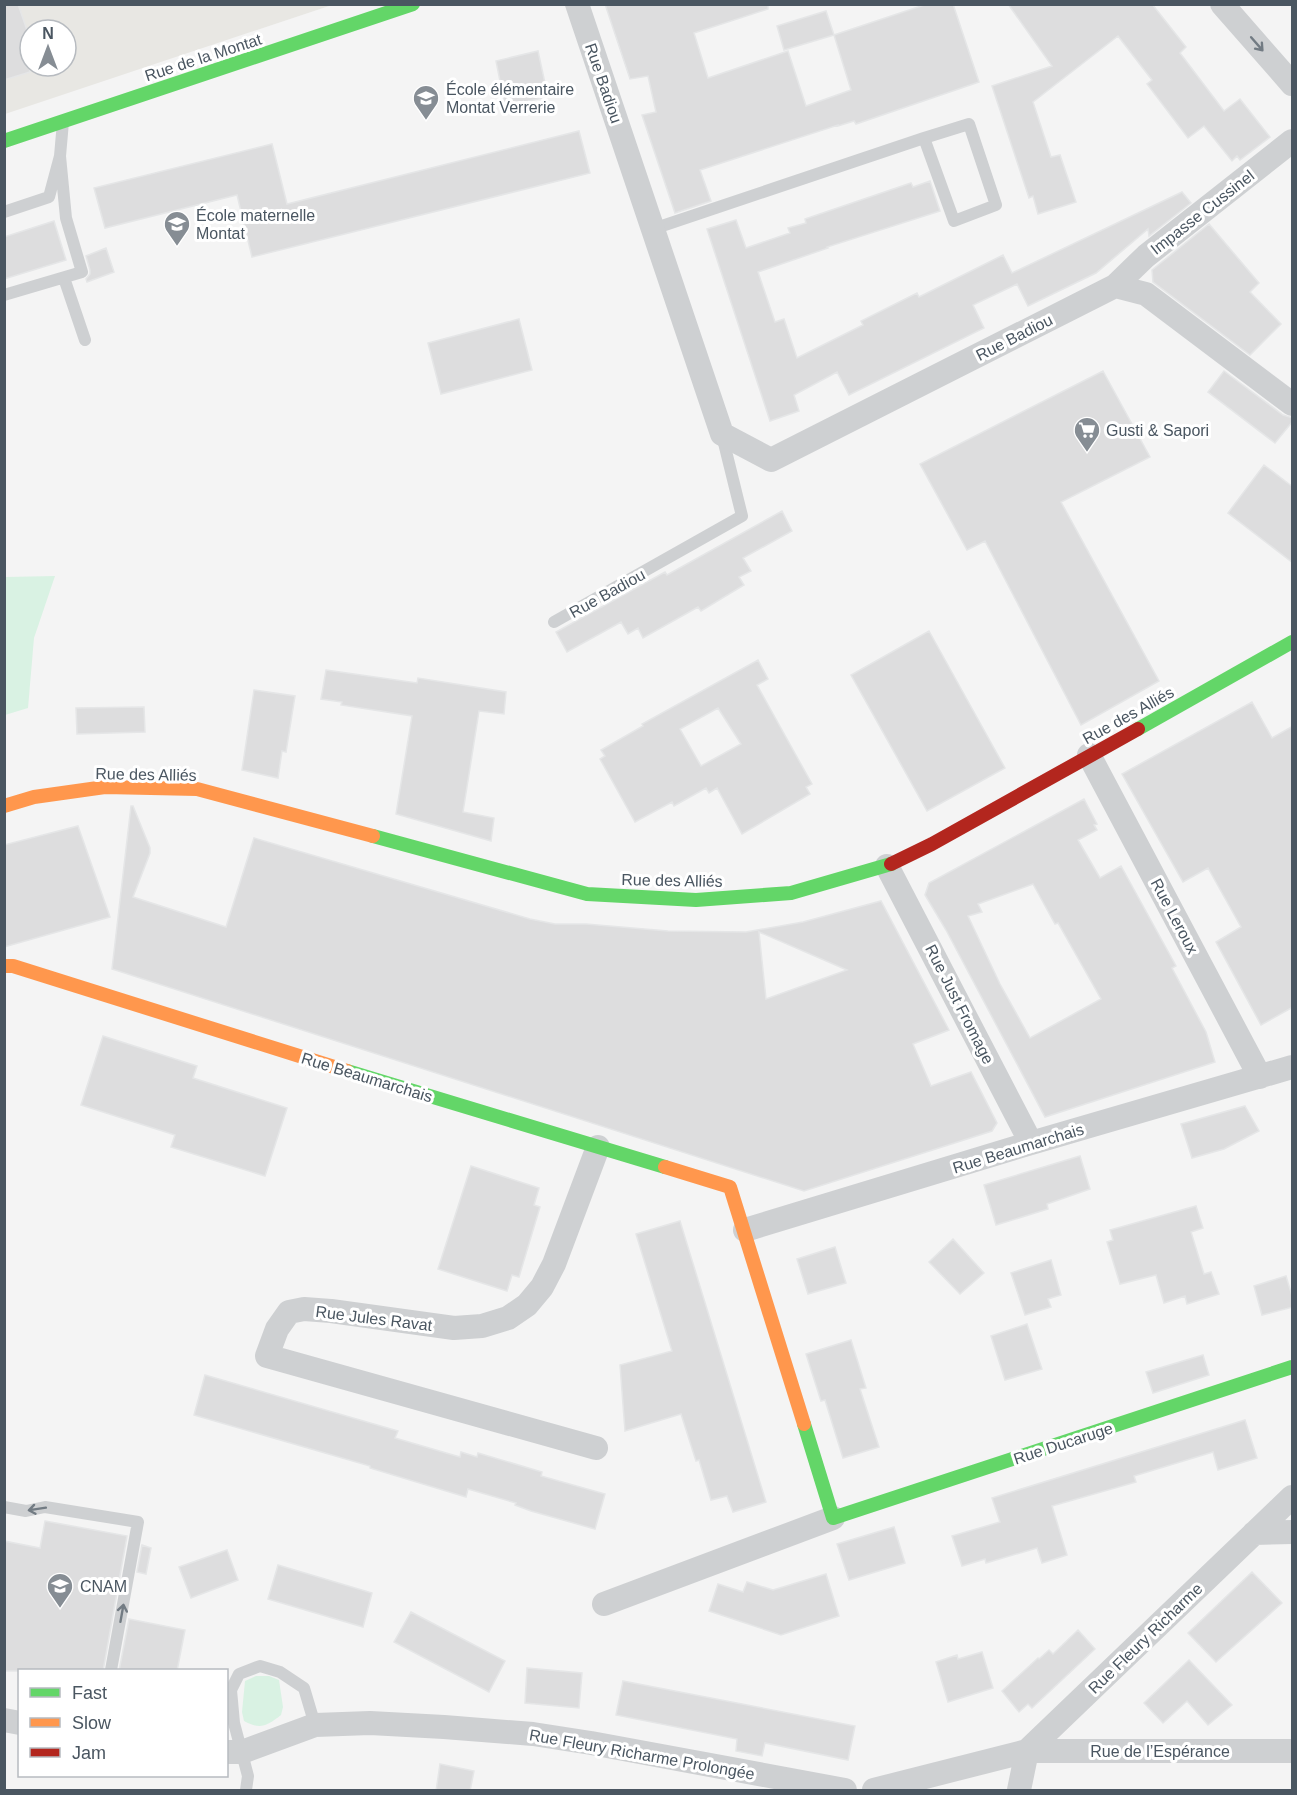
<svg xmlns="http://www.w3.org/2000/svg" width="1297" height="1795" viewBox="0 0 1297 1795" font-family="Arial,sans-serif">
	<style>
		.commercial { fill: #e8e7e3; fill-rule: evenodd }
		.green { fill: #d9f2e3 }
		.building { fill: #ddddde; stroke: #e5e6e7; stroke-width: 1.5; fill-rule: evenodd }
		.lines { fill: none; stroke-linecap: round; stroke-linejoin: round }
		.lane { stroke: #ced0d2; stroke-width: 12 }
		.street { stroke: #ced0d2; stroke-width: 24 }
		.fast { stroke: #63d668; stroke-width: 14 }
		.slow { stroke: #ff974d; stroke-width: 14 }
		.jam { stroke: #b3261e; stroke-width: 14 }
		.oneway { stroke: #727b83 }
		.labels { text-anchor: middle; stroke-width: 6; stroke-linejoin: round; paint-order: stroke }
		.street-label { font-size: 16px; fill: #4a5661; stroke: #fff }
		.poi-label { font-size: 16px; fill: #4a5661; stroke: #fff; text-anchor: start }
	</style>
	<rect width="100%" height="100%" fill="#f4f4f4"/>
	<path class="commercial" d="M 5,4 L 332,5 L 5,114 ZM 30,30 L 66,30 L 66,66 L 30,66 Z"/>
	<path class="green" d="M 55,576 L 34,638 L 28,708 L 5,715 L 5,577 Z
		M 256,1676 L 269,1676 L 279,1680 L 283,1707 L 281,1715 C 267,1726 260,1730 244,1721 L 242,1712 L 245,1681 Z"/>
	<path class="building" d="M 4,4 L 18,4 L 30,39 L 30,72 L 4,80 Z
		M 605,4 L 768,4 L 768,9 L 694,33 L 708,78 L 788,51 L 806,106 L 851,90 L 834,35 L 784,50 L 777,26 L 826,11 L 834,35 L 927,4 L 953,4 L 979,82 L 856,124 L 854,121 L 838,126 L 838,125 L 700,170 L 711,201 L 675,213 L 642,115 L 656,112 L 648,76 L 630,79 Z
		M 1008,4 L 1152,4 L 1186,47 L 1180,53 L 1224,111 L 1240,99 L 1270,137 L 1240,160 L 1237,156 L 1232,161 L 1204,126 L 1188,138 L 1147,84 L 1152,80 L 1118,36 L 1033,102 L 1051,157 L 1060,155 L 1076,202 L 1038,214 L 1033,196 L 1029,198 L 992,86 L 1052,66 Z
		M 538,51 L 548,97 L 505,106 L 496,61 Z
		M 579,131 L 590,173 L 252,257 L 237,195 L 105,228 L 94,188 L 272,144 L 287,204 Z
		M 930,181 L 940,211 L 827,247 L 828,248 L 758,272 L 775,322 L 784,319 L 797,358 L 863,325 L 861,321 L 917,293 L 919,297 L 1003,255 L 1012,273 L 1182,192 L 1191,203 L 1149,236 L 1148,229 L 1096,273 L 1028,306 L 1017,284 L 973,305 L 984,328 L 849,395 L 837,372 L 794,395 L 799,411 L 770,421 L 707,229 L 736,220 L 746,248 L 790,233 L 788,228 L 806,223 L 805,219 L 911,183 L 913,187 Z
		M 54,221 L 66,260 L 4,279 L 4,237 Z
		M 1209,224 L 1259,283 L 1250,292 L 1281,324 L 1250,355 L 1153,282 L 1152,270 Z
		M 106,248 L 114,272 L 87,282 L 86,279 L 90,274 L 90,270 L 86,256 Z
		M 519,319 L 532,370 L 441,394 L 428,343 Z
		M 1103,371 L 1150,457 L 1061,502 L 1159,681 L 1081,725 L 985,541 L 967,550 L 920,464 Z
		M 1224,371 L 1283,415 L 1293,418 L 1293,421 L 1275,443 L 1208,392 Z
		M 1264,465 L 1293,487 L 1293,563 L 1228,513 Z
		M 782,511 L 792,531 L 743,558 L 751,571 L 739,577 L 744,585 L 701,611 L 698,607 L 643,638 L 638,628 L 628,634 L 621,622 L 567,652 L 556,632 L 665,572 L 667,575 Z
		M 929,631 L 1005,768 L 927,811 L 851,675 Z
		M 758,660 L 768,679 L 757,685 L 812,784 L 806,787 L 810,794 L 742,834 L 717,788 L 709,793 L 706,788 L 674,806 L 672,802 L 635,822 L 600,759 L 605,756 L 601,750 L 643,726 L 642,724 ZM 718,708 L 741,744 L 701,766 L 680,729 Z
		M 326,670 L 417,683 L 418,678 L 506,692 L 504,714 L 479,711 L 463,812 L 494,818 L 491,841 L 396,814 L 412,716 L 341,705 L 342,702 L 321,699 Z
		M 254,690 L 295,696 L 286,752 L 282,751 L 278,778 L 242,770 Z
		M 1252,702 L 1272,738 L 1293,726 L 1293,1007 L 1261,1025 L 1216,942 L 1241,927 L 1208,868 L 1183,882 L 1122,774 Z
		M 144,707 L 145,732 L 77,734 L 76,708 Z
		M 1084,799 L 1097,824 L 1094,825 L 1097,830 L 1078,840 L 1100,878 L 1121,866 L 1176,966 L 1172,968 L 1206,1032 L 1215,1062 L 1045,1117 L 946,930 L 925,895 L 929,883 ZM 1033,884 L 1055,924 L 1058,923 L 1101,999 L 1030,1038 L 1000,984 L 968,916 L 982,912 L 978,904 Z
		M 131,806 L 133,806 L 150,848 L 150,853 L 133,897 L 226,927 L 254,838 L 530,919 L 555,924 L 586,924 L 668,931 L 746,932 L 803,922 L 881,901 L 949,1030 L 913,1044 L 931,1086 L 971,1072 L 997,1123 L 992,1131 L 804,1191 L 112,969 ZM 759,932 L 847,970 L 766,999 Z
		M 78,826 L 110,917 L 4,947 L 4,845 Z
		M 103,1036 L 197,1066 L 193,1078 L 287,1108 L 265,1176 L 171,1147 L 175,1135 L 81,1105 Z
		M 1245,1106 L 1259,1131 L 1224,1149 L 1192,1158 L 1181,1124 Z
		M 1080,1156 L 1090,1189 L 1047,1204 L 1048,1209 L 996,1225 L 984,1185 Z
		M 471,1166 L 539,1188 L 534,1205 L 540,1207 L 519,1277 L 512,1275 L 507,1291 L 438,1269 Z
		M 1196,1206 L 1203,1228 L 1191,1232 L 1204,1274 L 1211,1272 L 1219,1294 L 1187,1304 L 1185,1296 L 1164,1303 L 1156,1275 L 1120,1284 L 1107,1242 L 1113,1240 L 1110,1230 Z
		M 680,1221 L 766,1502 L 733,1512 L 727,1496 L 711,1500 L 699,1460 L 696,1461 L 681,1414 L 625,1431 L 620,1365 L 672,1351 L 636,1234 Z
		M 953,1239 L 984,1273 L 960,1294 L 929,1262 Z
		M 835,1247 L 846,1283 L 808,1294 L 797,1259 Z
		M 1051,1260 L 1061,1295 L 1048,1299 L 1051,1307 L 1025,1315 L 1011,1273 Z
		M 1286,1276 L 1293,1299 L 1293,1307 L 1262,1315 L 1254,1286 Z
		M 1027,1324 L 1042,1369 L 1005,1380 L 991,1336 Z
		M 851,1340 L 866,1388 L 860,1389 L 879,1447 L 843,1458 L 825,1400 L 821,1401 L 806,1354 Z
		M 1203,1355 L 1209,1375 L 1153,1393 L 1146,1372 Z
		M 205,1375 L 398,1431 L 395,1438 L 460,1457 L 461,1452 L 477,1457 L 478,1453 L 542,1472 L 541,1476 L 605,1494 L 595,1529 L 531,1511 L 515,1505 L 516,1503 L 468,1489 L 466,1497 L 370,1468 L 370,1466 L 194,1415 Z
		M 1245,1420 L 1257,1458 L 1218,1470 L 1213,1452 L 1134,1476 L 1136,1482 L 1052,1506 L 1067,1555 L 1042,1563 L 1037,1548 L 986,1563 L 985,1559 L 962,1566 L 952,1536 L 1000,1522 L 992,1498 Z
		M 45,1521 L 127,1536 L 103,1671 L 4,1671 L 4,1541 L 40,1548 Z
		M 894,1527 L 905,1563 L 849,1580 L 837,1544 Z
		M 142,1545 L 151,1548 L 146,1574 L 137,1572 Z
		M 227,1550 L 238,1580 L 191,1598 L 179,1567 Z
		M 278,1565 L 372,1593 L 363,1627 L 268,1599 Z
		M 1252,1572 L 1282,1603 L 1216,1662 L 1188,1633 Z
		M 826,1574 L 839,1616 L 781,1635 L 709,1611 L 718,1584 L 743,1592 L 747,1582 L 773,1590 Z
		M 411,1612 L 505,1661 L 489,1692 L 394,1642 Z
		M 129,1619 L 185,1630 L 177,1671 L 119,1671 Z
		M 1078,1630 L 1095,1649 L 1032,1708 L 1028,1704 L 1019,1712 L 1002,1691 L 1038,1658 L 1039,1659 L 1049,1650 L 1053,1654 Z
		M 982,1652 L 993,1688 L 948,1702 L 936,1662 L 957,1655 L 958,1659 Z
		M 1189,1660 L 1232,1705 L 1208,1725 L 1187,1701 L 1163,1723 L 1144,1703 Z
		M 527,1668 L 582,1673 L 579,1708 L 525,1703 Z
		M 623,1681 L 855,1726 L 848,1760 L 765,1743 L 762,1756 L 736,1751 L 737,1739 L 616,1715 Z
		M 440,1764 L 474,1771 L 470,1791 L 436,1791 Z"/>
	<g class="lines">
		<path class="lane" d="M 4,212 L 49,197 L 60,156 L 63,122
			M 653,229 L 924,138 L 969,124 L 996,205 L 954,221 L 924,138
			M 64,278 L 85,340
			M 4,295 L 82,272 L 66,218 L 60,156
			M 554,622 L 742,516 L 722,435
			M 4,1507 L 26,1511 L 45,1507 L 138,1522 L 111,1670
			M 246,1790 L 248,1776 L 234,1723 L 231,1690 L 239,1674 L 260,1666 L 280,1672 L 304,1688 L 315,1725"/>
		<path class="street" d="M 577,4 L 722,434 L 771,460 L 1115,286 L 1146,256 L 1292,141
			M 1222,4 L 1292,84
			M 1115,286 L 1146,294 L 1292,404
			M 1089,755 L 1260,1077
			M 887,866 L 1031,1143
			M 745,1230 L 1031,1143 L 1292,1067
			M 596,1448 L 267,1356 L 277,1329 L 289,1312 L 304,1309 L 331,1311 L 454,1328 L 482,1326 L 508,1318 L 527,1305 L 542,1287 L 554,1264 L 598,1147
			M 1254,1533 L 1292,1532
			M 604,1604 L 833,1518
			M 4,1720 L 20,1723
			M 226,1752 L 242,1752 L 315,1725 L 370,1723 L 444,1727 L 533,1734 L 591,1743 L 845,1790
			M 874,1790 L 1027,1751 L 1292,1751
			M 1019,1790 L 1027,1751 L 1292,1497"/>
		<path class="fast" d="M 4,141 L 413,4
			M 1138,729 L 1292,642
			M 373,836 L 587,894 L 696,900 L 791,893 L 891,864
			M 347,1071 L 665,1167
			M 804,1424 L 833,1518 L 1292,1367"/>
		<path class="slow" d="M 4,806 L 34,797 L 105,787 L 197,789 L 373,836
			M 4,966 L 13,966 L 347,1071
			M 665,1167 L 730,1187 L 804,1424"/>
		<path class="jam" d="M 891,864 L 932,844 L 1138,729"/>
	</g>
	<defs><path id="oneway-shaft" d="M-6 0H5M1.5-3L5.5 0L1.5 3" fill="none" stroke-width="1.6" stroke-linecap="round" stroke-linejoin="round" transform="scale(1.5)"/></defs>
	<g class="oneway">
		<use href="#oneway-shaft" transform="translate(1257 44) rotate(49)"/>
		<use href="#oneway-shaft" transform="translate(37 1509) rotate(171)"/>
		<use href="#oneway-shaft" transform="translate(122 1613) rotate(-80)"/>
	</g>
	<defs>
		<g id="school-pin" transform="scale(1.35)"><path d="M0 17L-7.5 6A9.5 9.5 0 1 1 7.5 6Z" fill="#868d94" stroke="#fff"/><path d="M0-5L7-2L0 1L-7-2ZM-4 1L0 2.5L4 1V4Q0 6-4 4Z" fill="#fff"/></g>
		<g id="supermarket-pin" transform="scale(1.35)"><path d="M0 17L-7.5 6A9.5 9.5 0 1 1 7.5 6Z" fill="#868d94" stroke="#fff"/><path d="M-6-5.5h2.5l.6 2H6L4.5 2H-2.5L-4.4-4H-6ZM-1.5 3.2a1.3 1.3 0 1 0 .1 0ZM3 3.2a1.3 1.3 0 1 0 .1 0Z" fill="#fff"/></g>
		<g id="university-pin" transform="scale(1.35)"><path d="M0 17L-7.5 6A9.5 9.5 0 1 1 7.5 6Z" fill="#868d94" stroke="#fff"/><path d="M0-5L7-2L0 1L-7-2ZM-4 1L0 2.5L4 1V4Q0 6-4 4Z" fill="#fff"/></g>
	</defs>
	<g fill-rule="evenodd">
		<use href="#school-pin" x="426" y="98"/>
		<use href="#school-pin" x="177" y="224"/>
		<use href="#supermarket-pin" x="1087" y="430"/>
		<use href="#university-pin" x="60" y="1586"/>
	</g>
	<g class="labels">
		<g class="street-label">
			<text transform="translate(203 57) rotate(-18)" y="6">Rue de la Montat</text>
			<text transform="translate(604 83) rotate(71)" y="6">Rue Badiou</text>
			<text transform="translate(1202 212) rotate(-38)" y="6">Impasse Cussinel</text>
			<text transform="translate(1014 337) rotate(-27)" y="6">Rue Badiou</text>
			<text transform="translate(607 593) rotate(-29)" y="6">Rue Badiou</text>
			<text transform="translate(1128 715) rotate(-29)" y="6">Rue des Alliés</text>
			<text transform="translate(146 774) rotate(1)" y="6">Rue des Alliés</text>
			<text transform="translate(672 880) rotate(1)" y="6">Rue des Alliés</text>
			<text transform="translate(1175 916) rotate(62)" y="6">Rue Leroux</text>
			<text transform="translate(960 1004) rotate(63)" y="6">Rue Just Fromage</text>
			<text transform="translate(367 1077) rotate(17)" y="6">Rue Beaumarchais</text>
			<text transform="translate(1018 1148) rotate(-17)" y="6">Rue Beaumarchais</text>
			<text transform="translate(374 1318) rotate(7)" y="6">Rue Jules Ravat</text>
			<text transform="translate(1063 1443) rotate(-18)" y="6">Rue Ducaruge</text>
			<text transform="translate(1145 1638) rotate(-44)" y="6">Rue Fleury Richarme</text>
			<text x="1160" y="1757">Rue de l’Espérance</text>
			<text transform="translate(642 1754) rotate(10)" y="6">Rue Fleury Richarme Prolongée</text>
		</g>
		<g class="poi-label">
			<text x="446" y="95">École élémentaire<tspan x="446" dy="18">Montat Verrerie</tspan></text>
			<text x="196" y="221">École maternelle<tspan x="196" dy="18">Montat</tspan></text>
			<text x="1106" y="436">Gusti &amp; Sapori</text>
			<text x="80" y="1592">CNAM</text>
		</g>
	</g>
	<rect width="1297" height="1795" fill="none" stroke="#4a5661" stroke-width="12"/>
	<rect x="18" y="1669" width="210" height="108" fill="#ffffff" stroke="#b7bbc0" stroke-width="1.5"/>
	<rect x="30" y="1688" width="30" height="9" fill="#63d668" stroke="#b7bbc0" stroke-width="1.5"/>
	<text x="72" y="1699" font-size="18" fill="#4a5661">Fast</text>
	<rect x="30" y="1718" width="30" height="9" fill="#ff974d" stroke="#b7bbc0" stroke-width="1.5"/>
	<text x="72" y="1729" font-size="18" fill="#4a5661">Slow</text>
	<rect x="30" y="1748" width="30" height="9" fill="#b3261e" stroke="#b7bbc0" stroke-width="1.5"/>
	<text x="72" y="1759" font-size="18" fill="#4a5661">Jam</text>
	<g transform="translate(48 48)"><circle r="28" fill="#ffffff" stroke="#b7bbc0" stroke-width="1.5"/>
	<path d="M0-4.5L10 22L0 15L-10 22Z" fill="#868d94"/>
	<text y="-9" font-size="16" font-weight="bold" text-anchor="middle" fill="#4a5661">N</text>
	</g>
</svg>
